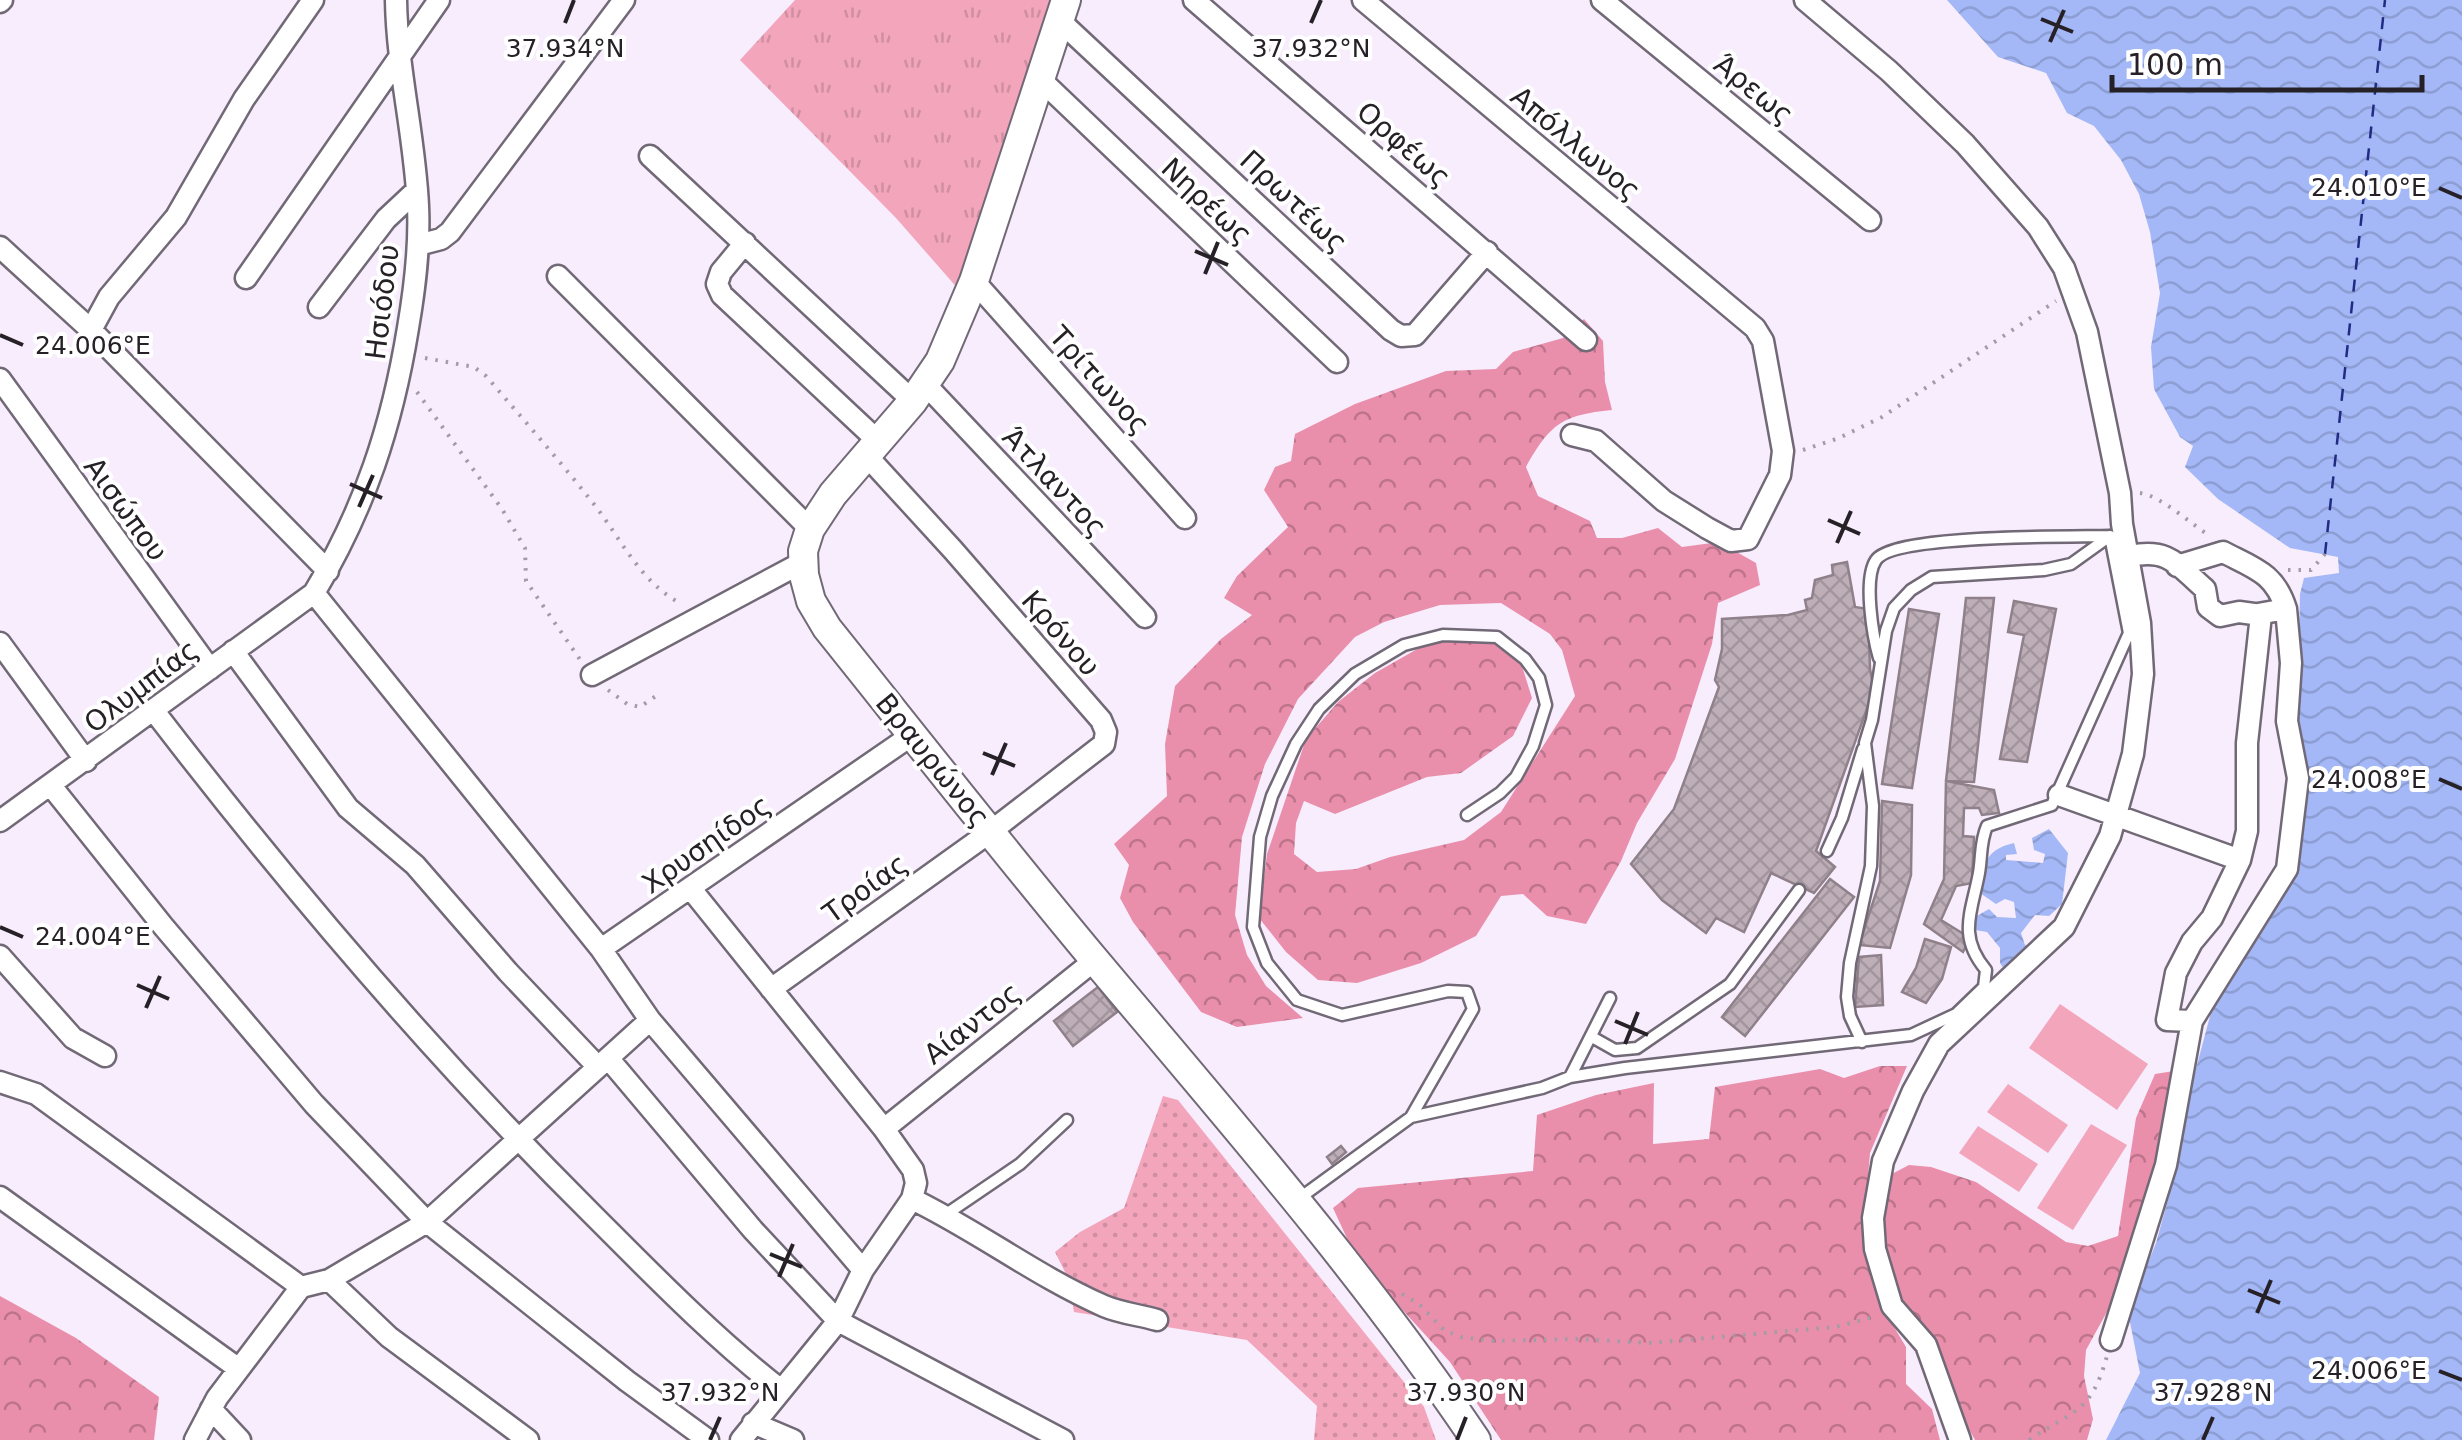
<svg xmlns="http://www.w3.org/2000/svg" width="2462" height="1440" viewBox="0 0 2462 1440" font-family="'DejaVu Sans',sans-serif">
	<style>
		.grass { fill: url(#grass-dots) }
		.forest { fill: url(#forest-crowns) }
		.park { fill: url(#park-tufts) }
		.pitch { fill: #f3a5bc }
		.water { fill: url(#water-waves) }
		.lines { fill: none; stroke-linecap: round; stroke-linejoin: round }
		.ferry { stroke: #212b83; stroke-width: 2.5; stroke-dasharray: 12 10; stroke-linecap: butt }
		.building { fill: url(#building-cross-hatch); stroke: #8f808a; stroke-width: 2.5 }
		.lane-casing { stroke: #726977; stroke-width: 15 }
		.street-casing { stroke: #726977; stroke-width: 25 }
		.secondary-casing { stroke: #726977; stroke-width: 32 }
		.path { stroke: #a39ca7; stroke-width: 4; stroke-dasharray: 2.5 8; stroke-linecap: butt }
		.lane { stroke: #fff; stroke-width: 10 }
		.street { stroke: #fff; stroke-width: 20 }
		.secondary { stroke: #fff; stroke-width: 28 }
		.ticks { fill: none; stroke: #252126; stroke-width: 4 }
		.labels { text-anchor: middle; stroke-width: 8; stroke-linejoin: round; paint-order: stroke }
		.street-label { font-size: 28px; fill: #252126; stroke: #fff }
		.ticks-label { font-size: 25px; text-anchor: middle; fill: #252126; stroke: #fff; stroke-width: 8; stroke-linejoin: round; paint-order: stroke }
	</style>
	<defs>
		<pattern id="grass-dots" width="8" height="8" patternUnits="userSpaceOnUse" patternTransform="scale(2.5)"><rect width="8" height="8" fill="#f3a5bc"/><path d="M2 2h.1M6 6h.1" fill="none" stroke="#d08ea1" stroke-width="1.8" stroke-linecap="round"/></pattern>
		<pattern id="forest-crowns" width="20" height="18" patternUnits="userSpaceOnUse" patternTransform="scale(2.5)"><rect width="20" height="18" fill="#ea8fab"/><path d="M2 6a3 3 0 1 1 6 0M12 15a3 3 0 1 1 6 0" fill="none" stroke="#bd748b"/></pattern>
		<pattern id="park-tufts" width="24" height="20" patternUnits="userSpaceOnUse" patternTransform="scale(2.5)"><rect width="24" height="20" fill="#f3a5bc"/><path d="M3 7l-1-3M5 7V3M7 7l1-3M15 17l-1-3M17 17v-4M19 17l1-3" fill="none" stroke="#d08ea1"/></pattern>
		<pattern id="water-waves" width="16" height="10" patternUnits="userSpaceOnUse" patternTransform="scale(2.5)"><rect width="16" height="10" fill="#a4b8f7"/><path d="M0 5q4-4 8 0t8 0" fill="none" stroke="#8d9ed4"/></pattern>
		<pattern id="building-cross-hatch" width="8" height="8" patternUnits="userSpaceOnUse" patternTransform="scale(2.5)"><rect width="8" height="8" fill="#beaeb8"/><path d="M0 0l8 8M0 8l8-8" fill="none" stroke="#a3959e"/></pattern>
	</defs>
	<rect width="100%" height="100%" fill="#f7edfc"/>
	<path class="grass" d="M 1163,1096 L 1178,1100 L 1424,1407 L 1436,1440 L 1314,1440 L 1317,1406 L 1247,1340 L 1074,1312 L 1068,1278 L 1055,1252 L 1080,1232 L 1124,1208 Z"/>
	<path class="forest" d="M 1584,319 L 1603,341 L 1605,382 L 1612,410 C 1562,415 1550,424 1526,467 L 1538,496 L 1590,521 L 1597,538 L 1622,538 L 1658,528 L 1682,547 L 1719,542 L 1756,563 L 1760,585 L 1718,603 L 1712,644 L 1675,759 L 1637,823 L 1621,861 L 1586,924 L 1547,916 L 1523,894 L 1501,896 L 1476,936 L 1421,963 L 1357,983 L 1318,980 L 1286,952 L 1259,918 L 1267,854 L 1306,739 L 1338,702 L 1375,673 L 1419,648 L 1458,638 L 1493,642 L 1521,663 L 1532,698 L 1513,736 L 1461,773 L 1427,777 L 1335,814 L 1304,801 L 1296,823 L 1294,854 L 1317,872 L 1356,869 L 1390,857 L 1464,840 L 1501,812 L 1575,696 L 1562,650 L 1550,634 L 1501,603 L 1440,605 L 1384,622 L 1355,637 L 1298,699 L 1265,764 L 1242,837 L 1235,915 L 1247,955 L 1266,986 L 1303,1018 L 1237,1027 L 1201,1012 L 1133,922 L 1120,898 L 1129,865 L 1114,844 L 1167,796 L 1165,744 L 1175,686 L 1221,639 L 1252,615 L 1224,598 L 1237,576 L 1288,527 L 1264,490 L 1275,467 L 1291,461 L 1295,434 L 1355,404 L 1446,371 L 1496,369 L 1513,352 L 1563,338 Z
		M 1880,1066 L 1907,1066 L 1870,1153 L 1865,1214 L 1870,1264 L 1891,1322 L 1906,1347 L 1906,1384 L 1932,1409 L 1940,1440 L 1501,1440 L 1450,1362 L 1357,1260 L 1333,1208 L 1358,1188 L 1533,1171 L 1537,1115 L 1596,1095 L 1654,1083 L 1653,1144 L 1709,1139 L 1715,1087 L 1820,1069 L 1844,1078 Z
		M 2174,1071 L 2183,1100 L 2119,1290 L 2086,1350 L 2084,1376 L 2093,1419 L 2087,1440 L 1975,1440 L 1899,1304 L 1881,1252 L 1881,1214 L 1888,1176 L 1909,1165 L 1931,1167 L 1976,1182 L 2066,1242 L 2088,1246 L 2118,1236 L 2136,1118 L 2155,1074 Z
		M 0,1296 L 76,1338 L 159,1397 L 154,1440 L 0,1440 Z"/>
	<path class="park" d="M 795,0 L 1066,0 L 967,299 L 896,218 L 740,60 Z"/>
	<path class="pitch" d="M 866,0 L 936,0 L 945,15 L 897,47 Z
		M 2060,1004 L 2148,1064 L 2117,1110 L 2029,1048 Z
		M 2008,1084 L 2068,1125 L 2048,1153 L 1987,1112 Z
		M 2091,1124 L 2127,1145 L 2073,1230 L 2037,1208 Z
		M 1978,1126 L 2038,1164 L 2019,1192 L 1959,1153 Z"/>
	<path class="water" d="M 1947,0 L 2462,0 L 2462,1440 L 2106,1440 L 2140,1373 L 2128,1312 L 2156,1243 L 2177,1167 L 2194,1076 L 2217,990 L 2294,865 L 2289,708 L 2299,636 L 2300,594 L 2304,578 L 2339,573 L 2338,557 L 2290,548 L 2218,499 L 2185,467 L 2193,446 L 2180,437 L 2154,389 L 2151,347 L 2160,293 L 2150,232 L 2139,194 L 2121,160 L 2094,126 L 2067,113 L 2046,73 L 1998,57 Z
		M 2049,829 L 2068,853 L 2062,904 L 2049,916 L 2035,915 L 2021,933 L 2025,945 L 2034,947 L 2017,967 L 2004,969 L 2000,963 L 2000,948 L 1987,932 L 1975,930 L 1975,917 L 1989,909 L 1997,917 L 2016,918 L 2014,902 L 2005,899 L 1996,904 L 1980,893 C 1984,866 1983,850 2014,843 L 2017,854 L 2006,855 L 2006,860 L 2043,863 L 2045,854 L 2034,850 L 2032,838 Z"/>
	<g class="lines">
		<path class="ferry" d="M 2325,554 L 2385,0"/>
	</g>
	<path class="building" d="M 1847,562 L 1855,607 L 1868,609 L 1870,669 L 1874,689 L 1816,851 L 1835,867 L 1814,893 L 1771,873 L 1744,932 L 1716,918 L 1706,933 L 1662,900 L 1631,864 L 1674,809 L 1719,687 L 1715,680 L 1722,649 L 1722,619 L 1788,615 L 1807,610 L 1805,600 L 1812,598 L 1815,580 L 1833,575 L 1832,565 Z
		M 1966,598 L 1994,598 L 1974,782 L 1946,781 Z
		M 2014,601 L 2056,609 L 2027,762 L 2000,759 L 2024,635 L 2008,632 Z
		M 1909,609 L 1939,614 L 1912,788 L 1882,784 Z
		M 1946,781 L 1994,790 L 1999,813 L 1982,815 L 1979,808 L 1964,808 L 1963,836 L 1974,837 L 1972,883 L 1956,886 L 1941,920 L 1970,938 L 1963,952 L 1924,924 L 1944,879 Z
		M 1882,801 L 1912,805 L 1911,875 L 1890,948 L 1859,945 L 1880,881 Z
		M 1830,879 L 1854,897 L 1745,1036 L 1722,1017 Z
		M 1925,939 L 1951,947 L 1942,979 L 1926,1003 L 1902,992 L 1916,968 Z
		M 1881,955 L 1883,1005 L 1855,1007 L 1859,957 Z
		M 1098,987 L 1117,1012 L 1073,1046 L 1054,1021 Z
		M 1341,1146 L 1346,1152 L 1332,1164 L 1327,1157 Z"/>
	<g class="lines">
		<g class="lane-casing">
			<path id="lane" d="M 1879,658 C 1873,637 1863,579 1876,560 C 1894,534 2072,537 2110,536
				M 1827,851 L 1842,818 L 1863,749
				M 1592,1037 L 1615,1050 L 1637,1048 L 1730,984 L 1799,890
				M 1570,1077 L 1610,998
				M 1411,1117 L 1473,1009 L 1467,992 L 1448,991 L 1342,1015 L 1297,1000 L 1267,963 L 1253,927 L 1260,837 L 1272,796 L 1296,744 L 1319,709 L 1355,674 L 1404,645 L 1443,635 L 1497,637 L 1525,659 L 1539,678 L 1546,705 L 1533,746 L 1516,777 L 1500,793 L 1467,815
				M 1297,1200 L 1411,1117 L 1542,1088 L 1570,1077 L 1625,1068 L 1911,1035 L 1956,1014 L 1984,987 L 1986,970 C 1957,936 1972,911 1979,873 C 1982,855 1980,842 1987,826 L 2052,805 L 2129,633 L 2110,536 L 2071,564 L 2044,570 L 1932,577 L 1911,590 L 1894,608 L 1886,631 L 1872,720 L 1865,743 L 1873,806 L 1871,866 L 1850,963 L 1847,997 L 1850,1016 L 1862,1042
				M 945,1215 L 1020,1164 L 1067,1120"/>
		</g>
		<g class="street-casing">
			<path id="street" d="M 1194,0 L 1586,340
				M 1363,0 L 1755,328 L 1763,341 L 1783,451 L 1780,475 L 1748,539 L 1731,541 L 1707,528 L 1664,501 L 1596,441 L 1572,435
				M 1602,0 L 1870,220
				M 1805,0 L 1889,71 L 1965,144 L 2038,227 L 2064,268 L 2087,332 L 2120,493 L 2122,524 L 2140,623 L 2143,674 L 2133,754 L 2110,836 L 2064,927 L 1939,1044 L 1913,1091 L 1883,1161 L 1873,1218 L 1875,1249 L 1892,1306 L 1926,1345 L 1960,1440
				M 0,2 L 2,0
				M 1059,20 L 1391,330 L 1401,336 L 1415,335 L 1487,252
				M 1040,79 L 1337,362
				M 650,156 L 913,401
				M 745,243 L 721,272 L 717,284 L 722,295 L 878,441
				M 418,245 L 441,239 L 450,232 L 624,0
				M 0,247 L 91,330 L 328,571
				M 558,276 L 810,529
				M 246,278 L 439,0
				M 974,281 L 1185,518
				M 319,307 L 386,219 L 417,190
				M 91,330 L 109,297 L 176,217 L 244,99 L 313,0
				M 0,379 L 210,669
				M 926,385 L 1145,617
				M 2177,566 L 2223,552 C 2254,568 2275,573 2286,609
				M 314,593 L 601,949
				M 0,643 L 86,761
				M 233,651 L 348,808 L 415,865 L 508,972 L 598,1067
				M 592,675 L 803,562
				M 154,711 C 290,888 434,1057 592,1214 C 653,1275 713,1337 781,1390
				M 52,787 L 163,926 L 314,1104 L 427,1222 L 650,1020 L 863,1270
				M 2059,795 L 2240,860 L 2247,831 L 2247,743 L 2261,615 L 2239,612 L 2220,616 L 2208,607 L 2205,589 C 2177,565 2170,548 2130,556
				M 0,821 L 314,593 C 365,508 392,426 408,328 C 415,287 420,248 418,206 C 415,137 397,69 396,0
				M 691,889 L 884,1129 L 913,1170 L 916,1183 L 912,1199 L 863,1270 L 838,1321 L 741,1440
				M 0,956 L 73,1038 L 105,1056
				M 771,989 L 990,832 L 1104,744 L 1106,732 L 1101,720 L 953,550 L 866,455
				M 650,1020 L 601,949 L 912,735
				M 2192,1021 L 2287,869 L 2298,778 L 2287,721 L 2291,663 L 2286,609 L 2258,614
				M 608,1058 L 753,1230 L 838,1321 L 1063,1440
				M 0,1082 L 36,1094 L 301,1287 L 329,1280 L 427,1222 L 627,1381 L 708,1440
				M 884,1129 L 1095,960
				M 0,1197 L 239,1369 L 301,1287
				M 912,1199 C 978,1231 1036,1276 1104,1306 C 1120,1313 1140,1315 1157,1320
				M 329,1280 L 389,1337 L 528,1440
				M 2111,1340 L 2166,1165 L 2192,1021 L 2167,1020 L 2176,973 L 2192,942 L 2212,918 L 2240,860
				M 211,1409 L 240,1440
				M 753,1423 L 793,1440
				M 195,1440 L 217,1398 L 239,1369"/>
		</g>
		<g class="secondary-casing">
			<path id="secondary" d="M 1066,0 L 974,281 L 940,361 L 913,401 L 833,494 L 810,529 L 803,551 L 804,575 L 811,601 L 827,628 C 916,739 1003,850 1094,959 C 1225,1115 1362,1271 1476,1440"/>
		</g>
		<path class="path" d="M 425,358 L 474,367 L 486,376 C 522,418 559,460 593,503 C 620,537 640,582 680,603
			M 417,392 L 502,509 L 525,548 L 526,581 L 581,661
			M 1803,450 L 1839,438 L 1882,417 L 2056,301
			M 2140,493 C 2159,495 2189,522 2207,534
			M 2288,570 L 2311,570 L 2325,554
			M 608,690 L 627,704 L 640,707 L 656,696
			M 1402,1294 L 1419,1304 L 1444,1330 L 1461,1337 L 1494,1341 L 1579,1339 L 1649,1343 L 1835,1327 L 1874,1317
			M 2029,1440 C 2073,1410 2091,1414 2107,1356"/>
		<use href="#lane" class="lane"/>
		<use href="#street" class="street"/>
		<use href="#secondary" class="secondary"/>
	</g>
	<path class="ticks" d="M 2041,19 L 2073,32M 565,23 L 574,0M 1311,23 L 1321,0M 2050,42 L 2064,10M 2439,188 L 2462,198M 1195,251 L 1228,265M 1205,274 L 1218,242M 0,335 L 23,345M 350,484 L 382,498M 359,507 L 373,475M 1828,520 L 1860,534M 1837,543 L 1851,511M 983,753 L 1015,766M 992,775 L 1006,743M 2439,779 L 2462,789M 0,927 L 23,937M 137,985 L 169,999M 146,1008 L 160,976M 1615,1021 L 1648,1035M 1625,1044 L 1638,1012M 770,1254 L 802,1267M 779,1277 L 793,1244M 2248,1290 L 2280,1303M 2257,1313 L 2271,1280M 2439,1371 L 2462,1380M 710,1440 L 720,1417M 1457,1440 L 1466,1417M 2203,1440 L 2213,1417"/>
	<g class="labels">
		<g class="street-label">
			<text transform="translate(1754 89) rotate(39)" y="10">Άρεως</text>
			<text transform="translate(1576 143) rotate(40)" y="10">Απόλλωνος</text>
			<text transform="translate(1404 144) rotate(41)" y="10">Ορφέως</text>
			<text transform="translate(1207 201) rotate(43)" y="10">Νηρέως</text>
			<text transform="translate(1294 201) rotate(43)" y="10">Πρωτέως</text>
			<text transform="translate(382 302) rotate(-83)" y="10">Ησιόδου</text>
			<text transform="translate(1100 380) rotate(48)" y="10">Τρίτωνος</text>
			<text transform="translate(1055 482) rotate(47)" y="10">Άτλαντος</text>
			<text transform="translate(126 509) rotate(54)" y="10">Αισώπου</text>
			<text transform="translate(1061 633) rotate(49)" y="10">Κρόνου</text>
			<text transform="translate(141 686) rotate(-37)" y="10">Ολυμπίας</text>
			<text transform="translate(933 760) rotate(51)" y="10">Βραυρώνος</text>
			<text transform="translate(706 844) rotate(-35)" y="10">Χρυσηίδος</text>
			<text transform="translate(865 888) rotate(-36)" y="10">Τροίας</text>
			<text transform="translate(972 1023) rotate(-38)" y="10">Αίαντος</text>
		</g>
	</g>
	<g class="ticks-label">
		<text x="565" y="57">37.934°N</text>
		<text x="1311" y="57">37.932°N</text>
		<text x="2369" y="196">24.010°E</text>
		<text x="93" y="354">24.006°E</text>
		<text x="2369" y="788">24.008°E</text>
		<text x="93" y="945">24.004°E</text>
		<text x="2369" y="1379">24.006°E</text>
		<text x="720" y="1401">37.932°N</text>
		<text x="1466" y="1401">37.930°N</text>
		<text x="2213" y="1401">37.928°N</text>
	</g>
	<path d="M2112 75v15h310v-15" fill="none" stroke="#252126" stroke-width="5"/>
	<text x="2127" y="75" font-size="30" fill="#252126" stroke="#ffffff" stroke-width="8" paint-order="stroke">100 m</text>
</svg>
